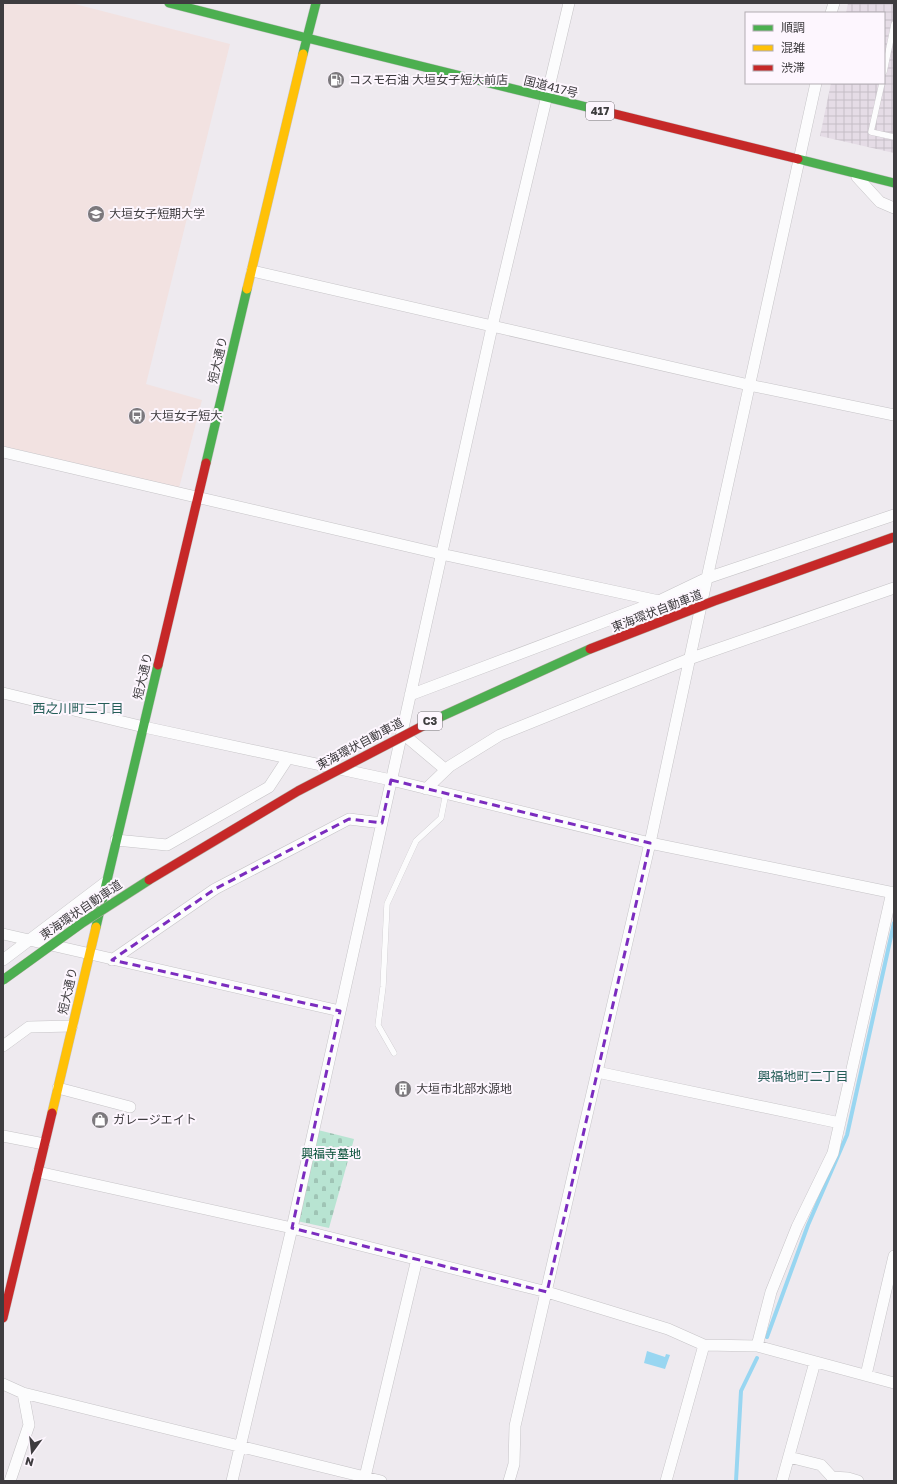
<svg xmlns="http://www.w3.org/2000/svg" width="897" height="1484" viewBox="0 0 897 1484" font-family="'Golos Text','Noto Sans JP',sans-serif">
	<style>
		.industrial { fill: url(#industrial-grid) }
		.education { fill: #f2e2e1 }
		.cemetery { fill: url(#cemetery-stones) }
		.water { fill: #98d6f1 }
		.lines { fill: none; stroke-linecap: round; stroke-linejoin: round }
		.stream { stroke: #98d6f1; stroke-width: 4 }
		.lane-casing { stroke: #c6c4c7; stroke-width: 6 }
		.street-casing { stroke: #c6c4c7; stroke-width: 12 }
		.fast-casing { stroke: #c6c4c7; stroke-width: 10 }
		.slow-casing { stroke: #c6c4c7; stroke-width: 10 }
		.jam-casing { stroke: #c6c4c7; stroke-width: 10 }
		.lane { stroke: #fcfcfd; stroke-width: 5.5 }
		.street { stroke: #fcfcfd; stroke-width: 11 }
		.fast { stroke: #4caf50; stroke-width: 9 }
		.slow { stroke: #ffc107; stroke-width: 9 }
		.jam { stroke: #c62828; stroke-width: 9 }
		.fast-bridge-casing { stroke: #b2aba0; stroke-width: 10; stroke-linecap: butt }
		.jam-bridge-casing { stroke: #b2aba0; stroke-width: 10; stroke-linecap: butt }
		.fast-bridge { stroke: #4caf50; stroke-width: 9 }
		.jam-bridge { stroke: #c62828; stroke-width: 9 }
		.marked { fill: none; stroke: #7b2cbf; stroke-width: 3; stroke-dasharray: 8 5; stroke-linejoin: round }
		.labels { text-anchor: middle; stroke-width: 4; stroke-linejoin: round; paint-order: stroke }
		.shield { fill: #fdf6fe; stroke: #777478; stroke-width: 1 }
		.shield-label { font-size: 11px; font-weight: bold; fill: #3e3c3f }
		.poi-label { font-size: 12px; fill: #3e3c3f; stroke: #fdf6fe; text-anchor: start }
		.street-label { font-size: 12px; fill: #3e3c3f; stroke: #fdf6fe }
		.park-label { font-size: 12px; fill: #044e36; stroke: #fdf6fe }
		.neighbourhood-label { font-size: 13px; fill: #255e58; stroke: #fdf6fe }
	</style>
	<defs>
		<pattern id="industrial-grid" width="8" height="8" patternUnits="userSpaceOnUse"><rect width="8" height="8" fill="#e5dce6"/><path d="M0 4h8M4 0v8" fill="none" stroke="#c6bec6"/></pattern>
		<pattern id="cemetery-stones" width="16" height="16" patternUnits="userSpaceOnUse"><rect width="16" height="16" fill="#b8e4d2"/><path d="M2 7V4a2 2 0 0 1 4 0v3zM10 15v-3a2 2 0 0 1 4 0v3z" fill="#9fc4b5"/></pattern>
	</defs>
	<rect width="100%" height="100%" fill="#eeeaef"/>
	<path class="industrial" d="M 848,3 L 894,3 L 894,153 L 820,136 L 831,83 L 884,83 L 884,13 L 846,13 Z"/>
	<path class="education" d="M 3,3 L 71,3 L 230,44 L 146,384 L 202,400 L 179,488 L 3,446 Z"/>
	<path class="cemetery" d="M 318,1130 L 354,1139 L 329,1228 L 297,1221 Z"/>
	<path class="water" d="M 647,1351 L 665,1357 L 666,1354 L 670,1355 L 665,1369 L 644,1363 Z"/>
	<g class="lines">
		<path class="stream" d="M 767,1337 L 808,1225 L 847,1135 L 894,923
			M 736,1481 L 741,1391 L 757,1358"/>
		<g class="lane-casing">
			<path id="lane" d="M 884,72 L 894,24
				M 882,83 L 871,132 L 894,137
				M 394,1053 L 378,1025 L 383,987 L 387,904 L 416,841 L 441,818 L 446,793"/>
		</g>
		<g class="street-casing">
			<path id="street" d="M 831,13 L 834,3
				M 857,177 L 880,202 L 894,208
				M 252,271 L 749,385 L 894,415
				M 3,452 L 441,554 L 687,607
				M 3,693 L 144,727 L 391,780 L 650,843 L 894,893
				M 410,695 L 659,601 L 707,578 L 894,515
				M 402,733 L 446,770
				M 426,789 L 450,766 L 500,735 L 689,659 L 894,588
				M 116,840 L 167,845 L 269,787 L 288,758
				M 3,934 L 340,1011
				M 3,960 L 106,882
				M 112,960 L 215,889 L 349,819 L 382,823
				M 3,1046 L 29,1027 L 72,1026
				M 597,1072 L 840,1123
				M 58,1088 L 130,1107
				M 3,1136 L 44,1144
				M 38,1172 L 292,1228 L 547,1292 L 668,1329 L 704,1345 L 757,1346 L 894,1383
				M 757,1346 L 771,1292 L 797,1227 L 833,1153 L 892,892
				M 866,1375 L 894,1256
				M 3,1384 L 23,1393 L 381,1481
				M 789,1457 L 821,1465 L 832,1477 L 848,1478 L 858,1481
				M 365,1477 L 417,1259
				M 10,1481 L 29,1425 L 23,1393
				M 232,1481 L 292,1228 L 492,327 L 569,3
				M 509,1481 L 514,1464 L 515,1426 L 650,843 L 707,578 L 816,83
				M 666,1481 L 704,1345
				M 782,1481 L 815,1362"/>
		</g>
		<g class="fast-casing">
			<path id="fast" d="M 169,3 L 307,38 L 303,54
				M 316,3 L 307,38 L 603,111
				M 798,159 L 894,183
				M 206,463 L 247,289
				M 96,927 L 158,665"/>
		</g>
		<g class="slow-casing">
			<path id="slow" d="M 247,289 L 303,54
				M 52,1113 L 96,927"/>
		</g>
		<g class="jam-casing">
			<path id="jam" d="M 603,111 L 798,159
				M 158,665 L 206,463
				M 3,1318 L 52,1113"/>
		</g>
		<use href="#lane" class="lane"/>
		<use href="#street" class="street"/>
		<use href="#fast" class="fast"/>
		<use href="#slow" class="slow"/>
		<use href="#jam" class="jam"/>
		<g class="fast-bridge-casing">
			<path id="fast-bridge" d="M 438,718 L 590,649
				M 3,980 L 82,923 L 149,880"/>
		</g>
		<g class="jam-bridge-casing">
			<path id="jam-bridge" d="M 590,649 L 714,601 L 894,537
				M 149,880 L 298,791 L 438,718"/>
		</g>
		<use href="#fast-bridge" class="fast-bridge"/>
		<use href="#jam-bridge" class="jam-bridge"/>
	</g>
	<path class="marked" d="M 391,780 L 650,843 L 547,1292 L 292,1228 L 340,1011 L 112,960 L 215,889 L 349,819 L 382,823 Z"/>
	<defs>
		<g id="fuel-disc" transform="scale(0.9)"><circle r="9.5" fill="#7c797d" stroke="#fdf6fe"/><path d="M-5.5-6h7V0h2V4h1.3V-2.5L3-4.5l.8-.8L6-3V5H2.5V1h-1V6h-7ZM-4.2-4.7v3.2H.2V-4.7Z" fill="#fff"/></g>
		<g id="university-disc" transform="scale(0.9)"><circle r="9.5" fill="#7c797d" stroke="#fdf6fe"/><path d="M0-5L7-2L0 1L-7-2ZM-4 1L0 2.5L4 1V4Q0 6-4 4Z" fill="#fff"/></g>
		<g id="bus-disc" transform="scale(0.9)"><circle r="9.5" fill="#7c797d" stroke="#fdf6fe"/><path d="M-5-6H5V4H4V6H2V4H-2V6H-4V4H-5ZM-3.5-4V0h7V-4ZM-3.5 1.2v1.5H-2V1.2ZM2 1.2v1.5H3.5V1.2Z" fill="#fff"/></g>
		<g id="building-disc" transform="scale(0.9)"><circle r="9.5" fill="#7c797d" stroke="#fdf6fe"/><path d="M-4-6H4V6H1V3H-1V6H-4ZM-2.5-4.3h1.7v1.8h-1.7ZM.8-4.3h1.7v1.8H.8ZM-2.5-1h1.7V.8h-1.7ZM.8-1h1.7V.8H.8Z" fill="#fff"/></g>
		<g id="shop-disc" transform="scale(0.9)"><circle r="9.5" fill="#7c797d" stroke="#fdf6fe"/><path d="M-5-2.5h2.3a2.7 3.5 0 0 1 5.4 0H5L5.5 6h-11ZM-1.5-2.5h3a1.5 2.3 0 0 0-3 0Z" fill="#fff"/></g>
	</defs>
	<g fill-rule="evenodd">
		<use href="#fuel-disc" x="336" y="80"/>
		<use href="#university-disc" x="96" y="214"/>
		<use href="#bus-disc" x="137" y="416"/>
		<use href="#building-disc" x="403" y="1089"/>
		<use href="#shop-disc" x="100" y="1120"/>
	</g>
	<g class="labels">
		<g class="shield">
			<rect x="586" y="102" width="28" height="18" rx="3"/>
			<rect x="418" y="712" width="24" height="18" rx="3"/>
		</g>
		<g class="shield-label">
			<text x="600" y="115">417</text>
			<text x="430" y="725">C3</text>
		</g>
		<g class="poi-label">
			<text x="349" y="84">コスモ石油 大垣女子短大前店</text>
			<text x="109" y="218">大垣女子短期大学</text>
			<text x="150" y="420">大垣女子短大</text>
			<text x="416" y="1093">大垣市北部水源地</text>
			<text x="113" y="1124">ガレージエイト</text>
		</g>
		<g class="street-label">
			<text transform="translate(551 87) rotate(14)" y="4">国道417号</text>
			<text transform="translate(218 360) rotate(-77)" y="4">短大通り</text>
			<text transform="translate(657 611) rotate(-21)" y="4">東海環状自動車道</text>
			<text transform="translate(143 676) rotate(-77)" y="4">短大通り</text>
			<text transform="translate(360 744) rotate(-28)" y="4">東海環状自動車道</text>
			<text transform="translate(81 910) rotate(-34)" y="4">東海環状自動車道</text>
			<text transform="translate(68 991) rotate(-77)" y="4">短大通り</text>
		</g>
		<g class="park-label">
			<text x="331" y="1158">興福寺墓地</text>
		</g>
		<g class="neighbourhood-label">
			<text x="78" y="713">西之川町二丁目</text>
			<text x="803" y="1081">興福地町二丁目</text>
		</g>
	</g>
	<rect width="897" height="1484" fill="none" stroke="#3e3c3f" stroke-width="8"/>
	<rect x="745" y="12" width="140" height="72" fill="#fdf6fe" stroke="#b1acb2"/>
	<rect x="753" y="25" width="20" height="6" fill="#4caf50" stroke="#b1acb2"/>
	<text x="781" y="32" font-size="12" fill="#3e3c3f">順調</text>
	<rect x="753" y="45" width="20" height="6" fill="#ffc107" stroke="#b1acb2"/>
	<text x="781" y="52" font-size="12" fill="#3e3c3f">混雑</text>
	<rect x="753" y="65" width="20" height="6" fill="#c62828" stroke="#b1acb2"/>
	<text x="781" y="72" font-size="12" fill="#3e3c3f">渋滞</text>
	<g transform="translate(32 1452) rotate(195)" stroke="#fdf6fe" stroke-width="3" paint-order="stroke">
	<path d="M0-3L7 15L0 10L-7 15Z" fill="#3e3c3f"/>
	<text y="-6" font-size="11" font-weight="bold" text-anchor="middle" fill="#3e3c3f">N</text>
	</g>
</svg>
